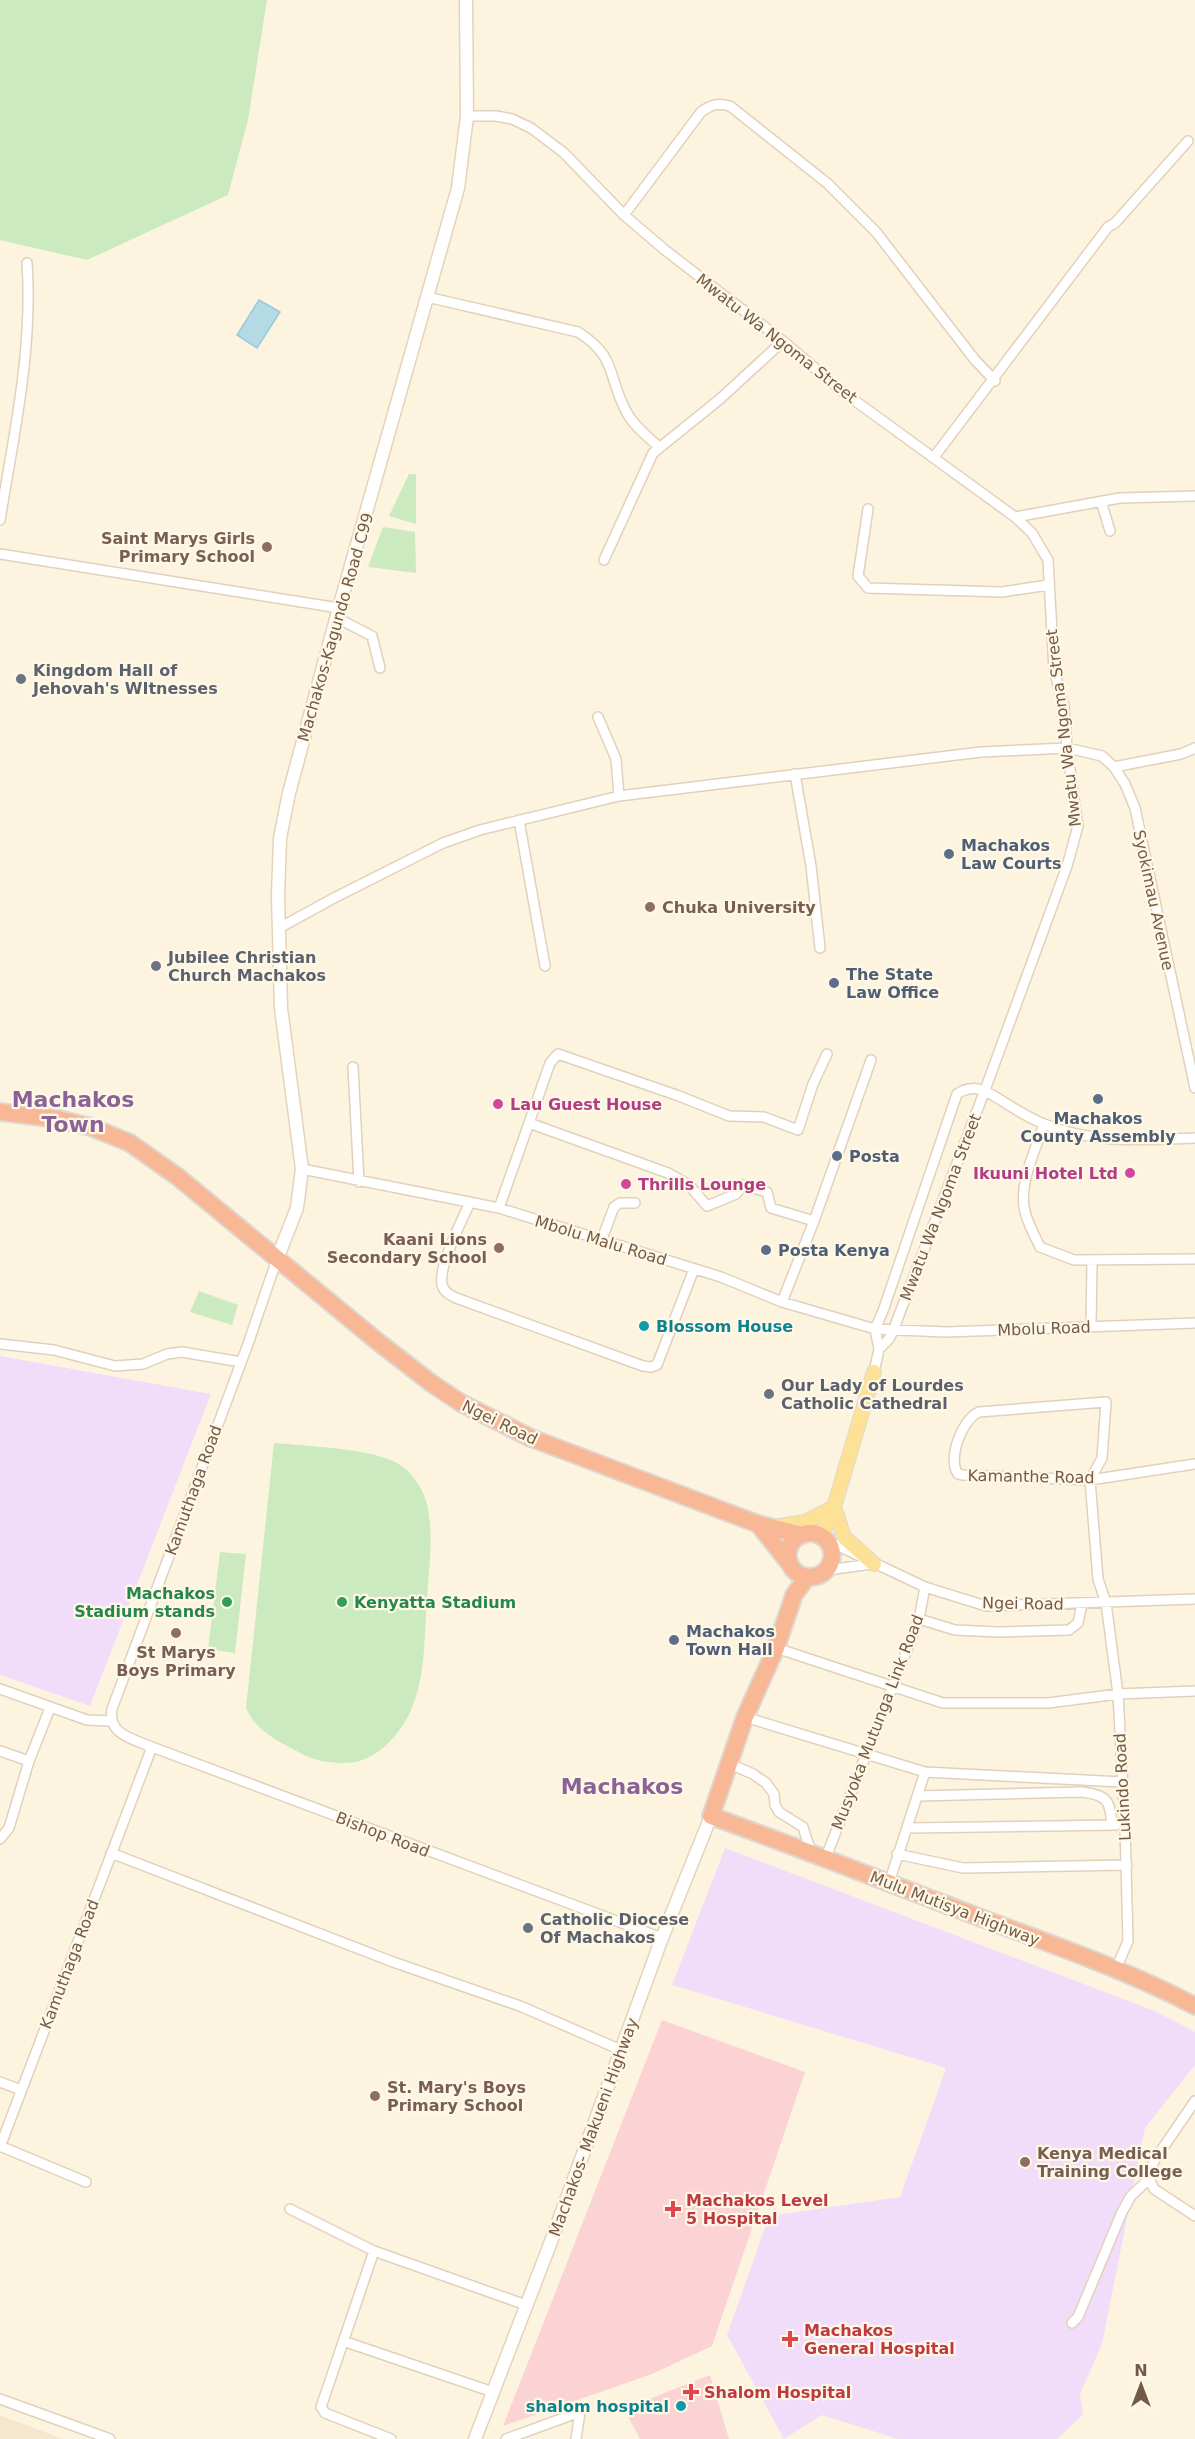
<svg xmlns="http://www.w3.org/2000/svg" width="1195" height="2439" viewBox="0 0 1195 2439" font-family="'DejaVu Sans',sans-serif">
	<style>
		.residential { fill: #f4e7ce }
		.education { fill: #f1ddf9 }
		.medical { fill: #fbd3d4 }
		.green { fill: #cceabf }
		.water { fill: #b4dae6; stroke: #9ac9d8; stroke-width: 1.5 }
		.lines { fill: none; stroke-linecap: round; stroke-linejoin: round }
		.street-casing { stroke: #e1d1bc; stroke-width: 12 }
		.secondary-casing { stroke: #e6d2ba; stroke-width: 15 }
		.primary-casing { stroke: #ded8d3; stroke-width: 16 }
		.highway-casing { stroke: #ded8d3; stroke-width: 20 }
		.street { stroke: #fff; stroke-width: 9 }
		.secondary { stroke: #fff; stroke-width: 12 }
		.primary { stroke: #fde196; stroke-width: 14 }
		.highway { stroke: #f9b895; stroke-width: 16 }
		.education-dot { fill: #8d6e63; stroke: #fff8e6; stroke-width: 2 }
		.worship-dot { fill: #6b7280; stroke: #fff8e6; stroke-width: 2 }
		.service-dot { fill: #5c6f8a; stroke: #fff8e6; stroke-width: 2 }
		.hotel-dot { fill: #d1479c; stroke: #fff8e6; stroke-width: 2 }
		.culture-dot { fill: #0f9aa8; stroke: #fff8e6; stroke-width: 2 }
		.leisure-dot { fill: #2e9e5b; stroke: #fff8e6; stroke-width: 2 }
		.health-dot { fill: #e0444e; stroke: #fff8e6; stroke-width: 2 }
		.labels { text-anchor: middle; stroke-width: 4.5; stroke-linejoin: round; paint-order: stroke }
		.street-label { font-size: 16px; fill: #745b47; stroke: #fff8e6 }
		.education-label { font-size: 16px; font-weight: bold; fill: #785e54; stroke: #fff8e6; text-anchor: start }
		.worship-label { font-size: 16px; font-weight: bold; fill: #5b616d; stroke: #fff8e6; text-anchor: start }
		.service-label { font-size: 16px; font-weight: bold; fill: #4e5e75; stroke: #fff8e6; text-anchor: start }
		.hotel-label { font-size: 16px; font-weight: bold; fill: #b23c85; stroke: #fff8e6; text-anchor: start }
		.culture-label { font-size: 16px; font-weight: bold; fill: #0d838f; stroke: #fff8e6; text-anchor: start }
		.leisure-label { font-size: 16px; font-weight: bold; fill: #27864d; stroke: #fff8e6; text-anchor: end }
		.health-label { font-size: 16px; font-weight: bold; fill: #be3a42; stroke: #fff8e6; text-anchor: start }
		.district-label { font-size: 22px; font-weight: bold; fill: #8a6297; stroke: #fff8e6 }
	</style>
	<rect width="100%" height="100%" fill="#fdf4e0"/>
	<path class="residential" d="M 0,2415 L 63,2439 L 0,2439 Z"/>
	<path class="education" d="M 0,1356 L 211,1394 L 90,1706 L 0,1675 Z
		M 725,1848 L 1155,2011 L 1195,2032 L 1195,2065 L 1145,2128 L 1102,2344 L 1080,2394 L 1083,2415 L 1057,2439 L 898,2439 L 822,2415 L 784,2439 L 727,2335 L 769,2216 L 900,2197 L 946,2068 L 672,1985 Z"/>
	<path class="medical" d="M 662,2020 L 805,2072 L 712,2346 L 652,2374 L 503,2426 Z
		M 710,2375 L 729,2439 L 640,2439 L 624,2409 Z"/>
	<path class="green" d="M 0,0 L 267,0 L 248,120 L 228,195 L 87,260 L 0,240 Z
		M 409,474 L 416,474 L 416,524 L 389,516 Z
		M 383,527 L 415,532 L 416,573 L 368,567 Z
		M 199,1291 L 238,1305 L 232,1325 L 190,1312 Z
		M 274,1443 C 306,1446 367,1448 395,1462 C 410,1469 423,1488 427,1504 C 434,1535 429,1567 427,1599 C 423,1651 428,1709 384,1747 C 372,1757 360,1763 344,1763 C 331,1763 315,1761 304,1755 C 281,1743 256,1732 246,1708 Z
		M 220,1552 L 246,1554 L 235,1653 L 208,1649 Z"/>
	<path class="water" d="M 259,300 L 280,312 L 257,348 L 237,335 Z"/>
	<g class="lines">
		<g class="street-casing">
			<path id="street" d="M 467,116 L 496,116 L 512,119 L 531,128 L 564,153 L 624,215 L 665,250 L 783,341 L 843,392 L 1015,517 L 1032,533 L 1048,560 L 1054,670 L 1064,706 L 1067,748 L 1078,826 L 1067,866 L 985,1090 L 893,1331 L 889,1339 L 879,1349
				M 624,215 L 701,112 C 712,104 718,103 730,106 L 827,183 L 876,232 L 975,360 L 995,381
				M 427,297 L 578,332 C 618,357 607,377 627,413 C 634,426 648,437 659,447
				M 934,457 L 1108,227 L 1115,223 L 1188,141
				M 1101,501 L 1110,531
				M 868,509 L 858,576 L 868,588 L 1002,592 L 1048,585
				M 1015,517 L 1120,498 L 1195,496
				M 0,520 C 14,434 33,349 27,263
				M 0,554 L 339,608
				M 604,560 L 653,453 L 720,399 L 783,341
				M 337,618 L 372,636 L 380,668
				M 598,717 L 616,759 L 619,796
				M 1114,767 L 1181,754 L 1195,748
				M 795,774 L 811,866 L 820,948
				M 519,820 L 545,966
				M 279,928 L 334,898 L 443,843 L 480,830 L 619,796 L 981,752 L 1067,748 L 1102,756 L 1114,767 L 1125,784 L 1135,808 L 1195,1088
				M 353,1067 L 359,1182
				M 529,1123 L 550,1063 L 558,1054 L 679,1096 L 729,1116 L 764,1117 L 798,1130 L 813,1084 L 827,1054
				M 1044,1124 C 1036,1149 1020,1180 1024,1207 C 1026,1221 1034,1234 1040,1247 L 1074,1260 L 1195,1259
				M 302,1169 L 499,1208 L 721,1277 L 782,1302 L 875,1329 L 946,1332 L 1195,1323
				M 470,1202 C 462,1221 438,1266 442,1285 C 444,1292 450,1295 456,1298 L 643,1366 L 651,1367 L 657,1365 L 694,1269
				M 499,1208 L 529,1123 L 668,1173 L 689,1185 L 707,1206 L 736,1194 L 743,1185 L 767,1192 L 771,1208 L 814,1221
				M 602,1239 L 614,1207 L 620,1203 L 635,1203
				M 277,1259 L 248,1344 L 112,1709 C 107,1734 133,1739 152,1747 L 662,1938
				M 782,1302 L 814,1221 L 871,1060
				M 1091,1326 L 1092,1261
				M 875,1329 L 883,1311 L 957,1094 C 977,1081 990,1094 1007,1104 C 1018,1111 1031,1119 1044,1124 C 1092,1144 1144,1140 1195,1138
				M 0,1344 L 54,1350 L 115,1366 L 143,1364 L 167,1354 L 182,1352 L 241,1362
				M 874,1372 L 879,1349 L 875,1329
				M 828,1541 L 925,1587 L 986,1606 L 1195,1599
				M 827,1570 L 872,1564
				M 919,1619 L 955,1630 L 998,1632 L 1069,1630 L 1078,1623 L 1082,1604
				M 776,1648 L 943,1703 L 1048,1703 L 1118,1694 L 1195,1691
				M 0,1689 L 87,1720 L 111,1721
				M 745,1717 L 925,1772 L 889,1883
				M 0,1751 L 29,1761
				M 730,1764 L 753,1774 L 766,1783 L 774,1794 L 775,1805 L 779,1812 L 803,1827 L 811,1852
				M 925,1772 L 1122,1782
				M 918,1796 L 1082,1792 C 1107,1795 1110,1800 1112,1825
				M 908,1828 L 1116,1825
				M 0,1839 L 9,1828 L 29,1761 L 50,1708
				M 111,1853 L 393,1962 L 520,2006 L 621,2050
				M 897,1854 L 963,1868 L 1127,1865
				M 826,1857 L 919,1619 L 925,1587
				M 1116,1969 L 1128,1941 L 1125,1826 L 1118,1694 L 1106,1603 L 1098,1579 L 1090,1480 L 1102,1458 L 1106,1402 L 979,1412 C 962,1419 947,1459 958,1474 L 963,1475 L 1090,1480 L 1195,1464
				M 0,2082 L 21,2090
				M 1195,2101 L 1154,2161 L 1149,2179 L 1154,2189 L 1195,2216
				M 0,2146 L 86,2182
				M 0,2147 L 152,1747
				M 290,2209 L 374,2251 L 526,2305
				M 374,2251 L 321,2407 L 325,2413 L 391,2439
				M 1072,2323 L 1078,2317 L 1122,2212 L 1131,2196 L 1149,2179
				M 343,2341 L 493,2392
				M 0,2399 L 110,2439
				M 506,2439 L 580,2412 L 576,2439"/>
		</g>
		<g class="secondary-casing">
			<path id="secondary" d="M 277,1259 L 297,1208 L 302,1169 L 281,1008 L 278,896 L 280,838 L 289,793 L 339,608 L 458,188 L 467,116 L 466,0
				M 475,2439 L 552,2239 L 662,1938 L 711,1816"/>
		</g>
		<g class="primary-casing">
			<path id="primary" d="M 774,1527 L 805,1522 L 834,1507 L 844,1537 L 874,1564
				M 821,1537 L 834,1507 L 874,1372"/>
		</g>
		<g class="highway-casing">
			<path id="highway" d="M 0,1112 L 58,1119 L 91,1127 L 130,1143 L 178,1177 L 377,1341 L 431,1383 L 461,1403 L 531,1438 L 758,1524 L 802,1535
				M 758,1524 L 790,1564
				M788 1555a22 22 0 1 1 44 0a22 22 0 1 1-44 0Z
				M 807,1577 L 794,1595 L 776,1648 L 745,1717 L 711,1816 C 800,1848 888,1883 976,1916 C 1050,1944 1125,1969 1195,2006"/>
		</g>
		<use href="#street" class="street"/>
		<use href="#secondary" class="secondary"/>
		<use href="#primary" class="primary"/>
		<use href="#highway" class="highway"/>
	</g>
	<g class="education-dot">
		<circle cx="267" cy="547" r="6"/>
		<circle cx="650" cy="907" r="6"/>
		<circle cx="499" cy="1248" r="6"/>
		<circle cx="176" cy="1633" r="6"/>
		<circle cx="375" cy="2096" r="6"/>
		<circle cx="1025" cy="2162" r="6"/>
	</g>
	<g class="worship-dot">
		<circle cx="21" cy="679" r="6"/>
		<circle cx="156" cy="966" r="6"/>
		<circle cx="769" cy="1394" r="6"/>
		<circle cx="528" cy="1928" r="6"/>
	</g>
	<g class="service-dot">
		<circle cx="949" cy="854" r="6"/>
		<circle cx="834" cy="983" r="6"/>
		<circle cx="1098" cy="1099" r="6"/>
		<circle cx="837" cy="1156" r="6"/>
		<circle cx="766" cy="1250" r="6"/>
		<circle cx="674" cy="1640" r="6"/>
	</g>
	<g class="hotel-dot">
		<circle cx="498" cy="1104" r="6"/>
		<circle cx="1130" cy="1173" r="6"/>
		<circle cx="626" cy="1184" r="6"/>
	</g>
	<g class="culture-dot">
		<circle cx="644" cy="1326" r="6"/>
		<circle cx="681" cy="2406" r="6"/>
	</g>
	<g class="leisure-dot">
		<circle cx="227" cy="1602" r="6"/>
		<circle cx="342" cy="1602" r="6"/>
	</g>
	<g class="health-dot">
		<path d="M670 2200h6v6h6v6h-6v6h-6v-6h-6v-6h6z"/>
		<path d="M787 2330h6v6h6v6h-6v6h-6v-6h-6v-6h6z"/>
		<path d="M688 2383h6v6h6v6h-6v6h-6v-6h-6v-6h6z"/>
	</g>
	<g class="labels">
		<g class="street-label">
			<text transform="translate(777 338) rotate(38)" y="6">Mwatu Wa Ngoma Street</text>
			<text transform="translate(335 627) rotate(-74)" y="6">Machakos-Kagundo Road C99</text>
			<text transform="translate(1063 728) rotate(-97)" y="6">Mwatu Wa Ngoma Street</text>
			<text transform="translate(1154 900) rotate(78)" y="6">Syokimau Avenue</text>
			<text transform="translate(940 1207) rotate(-69)" y="6">Mwatu Wa Ngoma Street</text>
			<text transform="translate(601 1240) rotate(17)" y="6">Mbolu Malu Road</text>
			<text transform="translate(1044 1328) rotate(-2)" y="6">Mbolu Road</text>
			<text transform="translate(500 1422) rotate(26)" y="6">Ngei Road</text>
			<text transform="translate(1031 1476) rotate(1)" y="6">Kamanthe Road</text>
			<text transform="translate(193 1490) rotate(-70)" y="6">Kamuthaga Road</text>
			<text transform="translate(1023 1603) rotate(1)" y="6">Ngei Road</text>
			<text transform="translate(877 1722) rotate(-69)" y="6">Musyoka Mutunga Link Road</text>
			<text transform="translate(1122 1787) rotate(-93)" y="6">Lukindo Road</text>
			<text transform="translate(383 1834) rotate(21)" y="6">Bishop Road</text>
			<text transform="translate(955 1908) rotate(21)" y="6">Mulu Mutisya Highway</text>
			<text transform="translate(69 1964) rotate(-69)" y="6">Kamuthaga Road</text>
			<text transform="translate(593 2127) rotate(-70)" y="6">Machakos- Makueni Highway</text>
		</g>
		<g class="education-label">
			<text x="255" y="544" text-anchor="end">Saint Marys Girls<tspan x="255" dy="18">Primary School</tspan></text>
			<text x="662" y="913">Chuka University</text>
			<text x="487" y="1245" text-anchor="end">Kaani Lions<tspan x="487" dy="18">Secondary School</tspan></text>
			<text x="176" y="1658" text-anchor="middle">St Marys<tspan x="176" dy="18">Boys Primary</tspan></text>
			<text x="387" y="2093">St. Mary's Boys<tspan x="387" dy="18">Primary School</tspan></text>
			<text x="1037" y="2159">Kenya Medical<tspan x="1037" dy="18">Training College</tspan></text>
		</g>
		<g class="worship-label">
			<text x="33" y="676">Kingdom Hall of<tspan x="33" dy="18">Jehovah's WItnesses</tspan></text>
			<text x="168" y="963">Jubilee Christian<tspan x="168" dy="18">Church Machakos</tspan></text>
			<text x="781" y="1391">Our Lady of Lourdes<tspan x="781" dy="18">Catholic Cathedral</tspan></text>
			<text x="540" y="1925">Catholic Diocese<tspan x="540" dy="18">Of Machakos</tspan></text>
		</g>
		<g class="service-label">
			<text x="961" y="851">Machakos<tspan x="961" dy="18">Law Courts</tspan></text>
			<text x="846" y="980">The State<tspan x="846" dy="18">Law Office</tspan></text>
			<text x="1098" y="1124" text-anchor="middle">Machakos<tspan x="1098" dy="18">County Assembly</tspan></text>
			<text x="849" y="1162">Posta</text>
			<text x="778" y="1256">Posta Kenya</text>
			<text x="686" y="1637">Machakos<tspan x="686" dy="18">Town Hall</tspan></text>
		</g>
		<g class="hotel-label">
			<text x="510" y="1110">Lau Guest House</text>
			<text x="1118" y="1179" text-anchor="end">Ikuuni Hotel Ltd</text>
			<text x="638" y="1190">Thrills Lounge</text>
		</g>
		<g class="culture-label">
			<text x="656" y="1332">Blossom House</text>
			<text x="669" y="2412" text-anchor="end">shalom hospital</text>
		</g>
		<g class="leisure-label">
			<text x="215" y="1599">Machakos<tspan x="215" dy="18">Stadium stands</tspan></text>
			<text x="354" y="1608" text-anchor="start">Kenyatta Stadium</text>
		</g>
		<g class="health-label">
			<text x="686" y="2206">Machakos Level<tspan x="686" dy="18">5 Hospital</tspan></text>
			<text x="804" y="2336">Machakos<tspan x="804" dy="18">General Hospital</tspan></text>
			<text x="704" y="2398">Shalom Hospital</text>
		</g>
		<g class="district-label">
			<text x="73" y="1107">Machakos<tspan x="73" dy="25">Town</tspan></text>
			<text x="622" y="1794">Machakos</text>
		</g>
	</g>
	<g transform="translate(1141 2385)" stroke="#fff8e6" stroke-width="4.5" paint-order="stroke">
	<path d="M0-4.5L10 22L0 15L-10 22Z" fill="#745b47"/>
	<text y="-9" font-size="16" font-weight="bold" text-anchor="middle" fill="#745b47">N</text>
	</g>
</svg>
